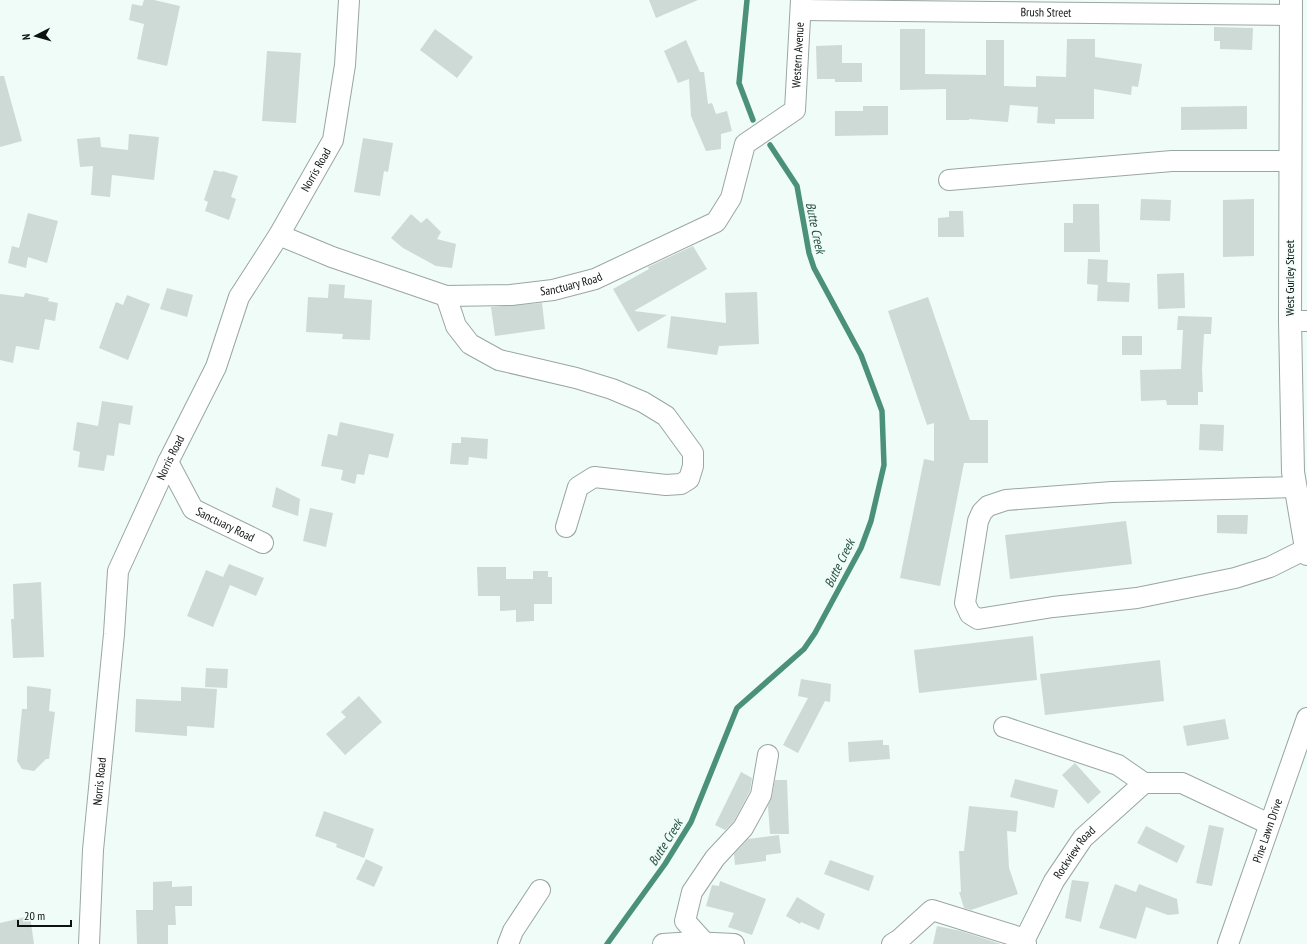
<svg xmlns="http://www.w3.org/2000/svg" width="1307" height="944" viewBox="0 0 1307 944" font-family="'PT Sans Narrow',sans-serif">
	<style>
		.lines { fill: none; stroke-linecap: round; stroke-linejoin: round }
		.stream { stroke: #4b917a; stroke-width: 5.5 }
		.building { fill: #cedad5 }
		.minor-casing { stroke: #9aa6a1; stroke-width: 22 }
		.major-casing { stroke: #9aa6a1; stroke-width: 24 }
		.minor { stroke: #fff; stroke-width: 20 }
		.major { stroke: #fff; stroke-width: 22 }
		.labels { text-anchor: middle; stroke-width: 3; stroke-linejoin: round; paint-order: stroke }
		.street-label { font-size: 12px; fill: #0e1211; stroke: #effcf7 }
		.water-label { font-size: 13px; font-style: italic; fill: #255042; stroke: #effcf7 }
	</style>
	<rect width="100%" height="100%" fill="#effcf7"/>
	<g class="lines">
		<path class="stream" d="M 747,0 L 739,83 L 753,120
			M 607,944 L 665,864 L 691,822 L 737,708 L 804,649 L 815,633 L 861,548 L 871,521 L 884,465 L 882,411 L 861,355 L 814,268 L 809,253 L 797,186 L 770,145"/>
	</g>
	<path class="building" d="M 144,0 L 154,0 L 180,6 L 167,66 L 137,59 L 144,24 L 129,20 L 132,4 L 142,6 Z
		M 649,0 L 698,0 L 656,18 Z
		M 1214,27 L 1253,28 L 1252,50 L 1220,49 L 1220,41 L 1214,41 Z
		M 435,29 L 473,57 L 457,78 L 420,50 Z
		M 900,29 L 925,29 L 925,74 L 986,75 L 986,40 L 1004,40 L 1004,86 L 1036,87 L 1036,76 L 1066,77 L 1067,39 L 1095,39 L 1095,57 L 1142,64 L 1138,87 L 1132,86 L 1131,95 L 1094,89 L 1094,119 L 1055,119 L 1055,124 L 1037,123 L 1038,107 L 1010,105 L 1008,122 L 969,119 L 969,120 L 946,120 L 946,89 L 900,90 Z
		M 686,40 L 700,72 L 704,72 L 708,104 L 712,103 L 716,114 L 727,111 L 732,131 L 721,134 L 721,149 L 706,151 L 691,116 L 689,79 L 678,83 L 664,51 Z
		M 842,45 L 842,63 L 862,63 L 862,82 L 835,82 L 835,79 L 817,79 L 816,46 Z
		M 267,51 L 301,53 L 296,123 L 262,121 Z
		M 0,76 L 4,76 L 22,141 L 0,147 Z
		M 863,106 L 888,106 L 888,135 L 835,136 L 835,111 L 863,111 Z
		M 1247,106 L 1247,129 L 1181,130 L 1181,107 Z
		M 129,134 L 159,137 L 154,180 L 112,175 L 110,197 L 91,195 L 93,166 L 80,167 L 77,139 L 100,137 L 101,147 L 128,150 Z
		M 363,138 L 393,143 L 388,172 L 384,171 L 380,196 L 354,192 Z
		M 214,170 L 222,172 L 222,171 L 238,176 L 231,197 L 236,199 L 229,220 L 205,211 L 208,202 L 204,200 Z
		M 1141,199 L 1171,200 L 1170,221 L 1140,220 Z
		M 1254,199 L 1254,256 L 1223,257 L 1223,200 Z
		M 1073,204 L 1099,204 L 1100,252 L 1064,252 L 1064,223 L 1073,223 Z
		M 949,211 L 963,211 L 964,237 L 938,237 L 938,218 L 949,217 Z
		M 28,213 L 58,221 L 47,263 L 28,257 L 26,268 L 8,263 L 12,246 L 19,248 Z
		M 411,214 L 421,223 L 427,218 L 441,232 L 437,239 L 456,244 L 452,268 L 436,266 L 403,248 L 391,238 Z
		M 693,246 L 707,269 L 634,311 L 667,315 L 638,332 L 613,289 L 649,269 L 648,267 Z
		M 1088,259 L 1108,260 L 1107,282 L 1130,283 L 1129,302 L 1097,301 L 1098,285 L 1087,284 Z
		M 1184,273 L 1185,308 L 1158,309 L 1157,274 Z
		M 329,284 L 345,285 L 344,298 L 372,300 L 370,340 L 342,339 L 343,334 L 306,332 L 308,297 L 328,298 Z
		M 167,288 L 193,295 L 187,317 L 160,309 Z
		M 757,292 L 759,344 L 719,346 L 717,355 L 667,348 L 671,316 L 726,323 L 725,293 Z
		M 25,293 L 49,298 L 48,301 L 58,303 L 55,321 L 45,319 L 39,350 L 16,346 L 13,363 L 0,360 L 0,294 L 24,297 Z
		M 127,295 L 150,304 L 128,360 L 99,348 L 116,302 L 123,305 Z
		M 928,297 L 970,420 L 988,420 L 988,463 L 964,463 L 940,586 L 900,578 L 924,459 L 934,461 L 934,423 L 927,425 L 888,311 Z
		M 542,303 L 545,329 L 495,336 L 491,307 Z
		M 1178,316 L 1212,317 L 1211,334 L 1204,334 L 1202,369 L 1203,392 L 1198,392 L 1198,405 L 1167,405 L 1166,400 L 1141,401 L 1140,370 L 1181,369 L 1183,330 L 1177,330 Z
		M 1122,336 L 1142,336 L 1142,355 L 1122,355 Z
		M 102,401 L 133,406 L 130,425 L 119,423 L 114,456 L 107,455 L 104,471 L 78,467 L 80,452 L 73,450 L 77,422 L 98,426 Z
		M 340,422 L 394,434 L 388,458 L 369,454 L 364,475 L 357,474 L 355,484 L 341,480 L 343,470 L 321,466 L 328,434 L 337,436 Z
		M 1200,424 L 1224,425 L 1223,451 L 1199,450 Z
		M 461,437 L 488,439 L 487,459 L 469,457 L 468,465 L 450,464 L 452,443 L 461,443 Z
		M 276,487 L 300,499 L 298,516 L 272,507 Z
		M 310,508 L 333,513 L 326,547 L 303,541 Z
		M 1217,515 L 1248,515 L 1247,534 L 1217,533 Z
		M 1126,521 L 1132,564 L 1010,579 L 1005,535 Z
		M 229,564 L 264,578 L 256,596 L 230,585 L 213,627 L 187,616 L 206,570 L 223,577 Z
		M 477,567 L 506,567 L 506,579 L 533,579 L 533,571 L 548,571 L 548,577 L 552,577 L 552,604 L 534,604 L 534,621 L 516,622 L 516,610 L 500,611 L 500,596 L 478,596 Z
		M 41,582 L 44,657 L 13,658 L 11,619 L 14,619 L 13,584 Z
		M 1033,636 L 1037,680 L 919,693 L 914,650 Z
		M 1160,660 L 1164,701 L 1045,715 L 1040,674 Z
		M 206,668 L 228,669 L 227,688 L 205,687 Z
		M 801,679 L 831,684 L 830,702 L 825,701 L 798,753 L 783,745 L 808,698 L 798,696 Z
		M 27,686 L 51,689 L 49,711 L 55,712 L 49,759 L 46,759 L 34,771 L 22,769 L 17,761 L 22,709 L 27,709 Z
		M 181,687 L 217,689 L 214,728 L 187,726 L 187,736 L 135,732 L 136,699 L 181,701 Z
		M 359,696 L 382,722 L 345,755 L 326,734 L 346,717 L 341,712 Z
		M 1225,719 L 1229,739 L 1187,746 L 1183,726 Z
		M 883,740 L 883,745 L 889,745 L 890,759 L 849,762 L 848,742 Z
		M 1075,763 L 1101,792 L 1088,804 L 1062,775 Z
		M 741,772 L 752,778 L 750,791 L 734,821 L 725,830 L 715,825 Z
		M 1015,779 L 1058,790 L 1054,808 L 1010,797 Z
		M 775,780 L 787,780 L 789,834 L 770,834 L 768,806 L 772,797 Z
		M 969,806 L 1018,811 L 1016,832 L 1007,831 L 1009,868 L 1018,894 L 971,910 L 964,908 L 959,892 L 961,892 L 959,851 L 964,851 Z
		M 324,811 L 374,829 L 364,858 L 336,847 L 337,844 L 315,836 Z
		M 1209,825 L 1224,828 L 1212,886 L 1196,883 Z
		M 1146,826 L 1185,846 L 1177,863 L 1137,843 Z
		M 779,835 L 781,853 L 766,855 L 766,861 L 735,865 L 734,854 L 748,839 Z
		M 366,859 L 383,867 L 374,887 L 356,879 Z
		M 830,860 L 874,876 L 869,891 L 824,874 Z
		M 1072,880 L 1089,882 L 1081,922 L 1065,918 Z
		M 172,881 L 172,887 L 192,886 L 192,906 L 175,906 L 176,925 L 168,925 L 168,944 L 137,944 L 136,910 L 153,910 L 153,882 Z
		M 720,881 L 766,899 L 752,935 L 728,927 L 734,913 L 706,906 L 712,885 L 719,886 Z
		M 1115,884 L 1136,892 L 1139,884 L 1177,899 L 1179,914 L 1168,915 L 1146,907 L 1136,939 L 1099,928 Z
		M 797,897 L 825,914 L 819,930 L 801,922 L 800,924 L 786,916 Z
		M 30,916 L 34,944 L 0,944 L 0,923 Z
		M 937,926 L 961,931 L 1001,944 L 933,944 Z"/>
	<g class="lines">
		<g class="minor-casing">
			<g id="minor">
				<path id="s1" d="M 801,10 L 1291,15"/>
				<path d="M 949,180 L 1172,161 L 1291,161"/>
				<path id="s2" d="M 279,235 L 332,257 L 446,296 L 511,295 L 553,290 L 595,279 L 716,222 L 731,198 L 745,144 L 795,110 L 801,0"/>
				<path d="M 446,296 L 456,326 L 470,344 L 499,360 L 576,378 L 612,389 L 643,402 L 666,416 L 693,453 L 693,466 L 689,479 L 681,484 L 666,485 L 594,477 L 578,487 L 566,527"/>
				<path d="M 1290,321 L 1307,321"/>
				<path id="s3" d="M 168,462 L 193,509 L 263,543"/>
				<path d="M 1295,487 L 1112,492 L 1006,500 L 988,506 L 982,512 L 978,521 L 965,603 L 970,614 L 978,619 L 1053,607 L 1137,598 L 1235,578 L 1270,567 L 1306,549"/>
				<path d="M 1004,727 L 1118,765 L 1144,783"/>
				<path d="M 704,942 L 685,921 L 692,892 L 715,858 L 743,828 L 761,795 L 768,755"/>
				<path id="s4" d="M 89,944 L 93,850 L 114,634 L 118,571 L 168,462 L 216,367 L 239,297 L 279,235 L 333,140 L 345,65 L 349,0"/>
				<path d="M 508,944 L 513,931 L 540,890"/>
				<path d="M 663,944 L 693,942 L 734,944"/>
				<path d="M 892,944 L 900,939 L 932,910 L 1025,939"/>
				<path id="s5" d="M 1026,944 L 1025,939 L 1054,881 L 1083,838 L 1144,783 L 1182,783 L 1269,824"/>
				<path id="s6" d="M 1228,944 L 1307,718"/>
			</g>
		</g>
		<g class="major-casing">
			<path id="major" d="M 1291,0 L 1290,321 L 1293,472 L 1307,554"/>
		</g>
		<use href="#minor" class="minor"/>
		<use href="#major" class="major"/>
	</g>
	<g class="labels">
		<g class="street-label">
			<text dy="4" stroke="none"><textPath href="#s1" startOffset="245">Brush Street</textPath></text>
			<text dy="4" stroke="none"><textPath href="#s2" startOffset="662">Western Avenue</textPath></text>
			<text dy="4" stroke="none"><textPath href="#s4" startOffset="823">Norris Road</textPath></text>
			<text transform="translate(1290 278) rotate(-90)" y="4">West Gurley Street</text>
			<text dy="4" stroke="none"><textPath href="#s2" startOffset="304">Sanctuary Road</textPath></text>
			<text dy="4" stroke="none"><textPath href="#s4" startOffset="499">Norris Road</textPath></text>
			<text dy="4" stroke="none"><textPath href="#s3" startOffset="89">Sanctuary Road</textPath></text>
			<text dy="4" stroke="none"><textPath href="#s4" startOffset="163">Norris Road</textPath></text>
			<text dy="4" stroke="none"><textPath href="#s6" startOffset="120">Pine Lawn Drive</textPath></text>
			<text dy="4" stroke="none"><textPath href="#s5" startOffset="105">Rockview Road</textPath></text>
		</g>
		<g class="water-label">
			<text transform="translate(816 228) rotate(78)" y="5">Butte Creek</text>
			<text transform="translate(839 563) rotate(-64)" y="5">Butte Creek</text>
			<text transform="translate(665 842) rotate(-58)" y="5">Butte Creek</text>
		</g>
	</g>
	<g transform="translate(36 36) rotate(264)" stroke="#effcf7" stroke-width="3" paint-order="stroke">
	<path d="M0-3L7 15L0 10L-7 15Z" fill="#0e1211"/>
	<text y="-6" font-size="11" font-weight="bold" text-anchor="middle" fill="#0e1211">N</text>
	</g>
	<path d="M18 920v6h53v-6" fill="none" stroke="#0e1211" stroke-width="2"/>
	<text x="24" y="920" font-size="12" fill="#0e1211" stroke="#effcf7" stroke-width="3" paint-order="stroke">20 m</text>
</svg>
